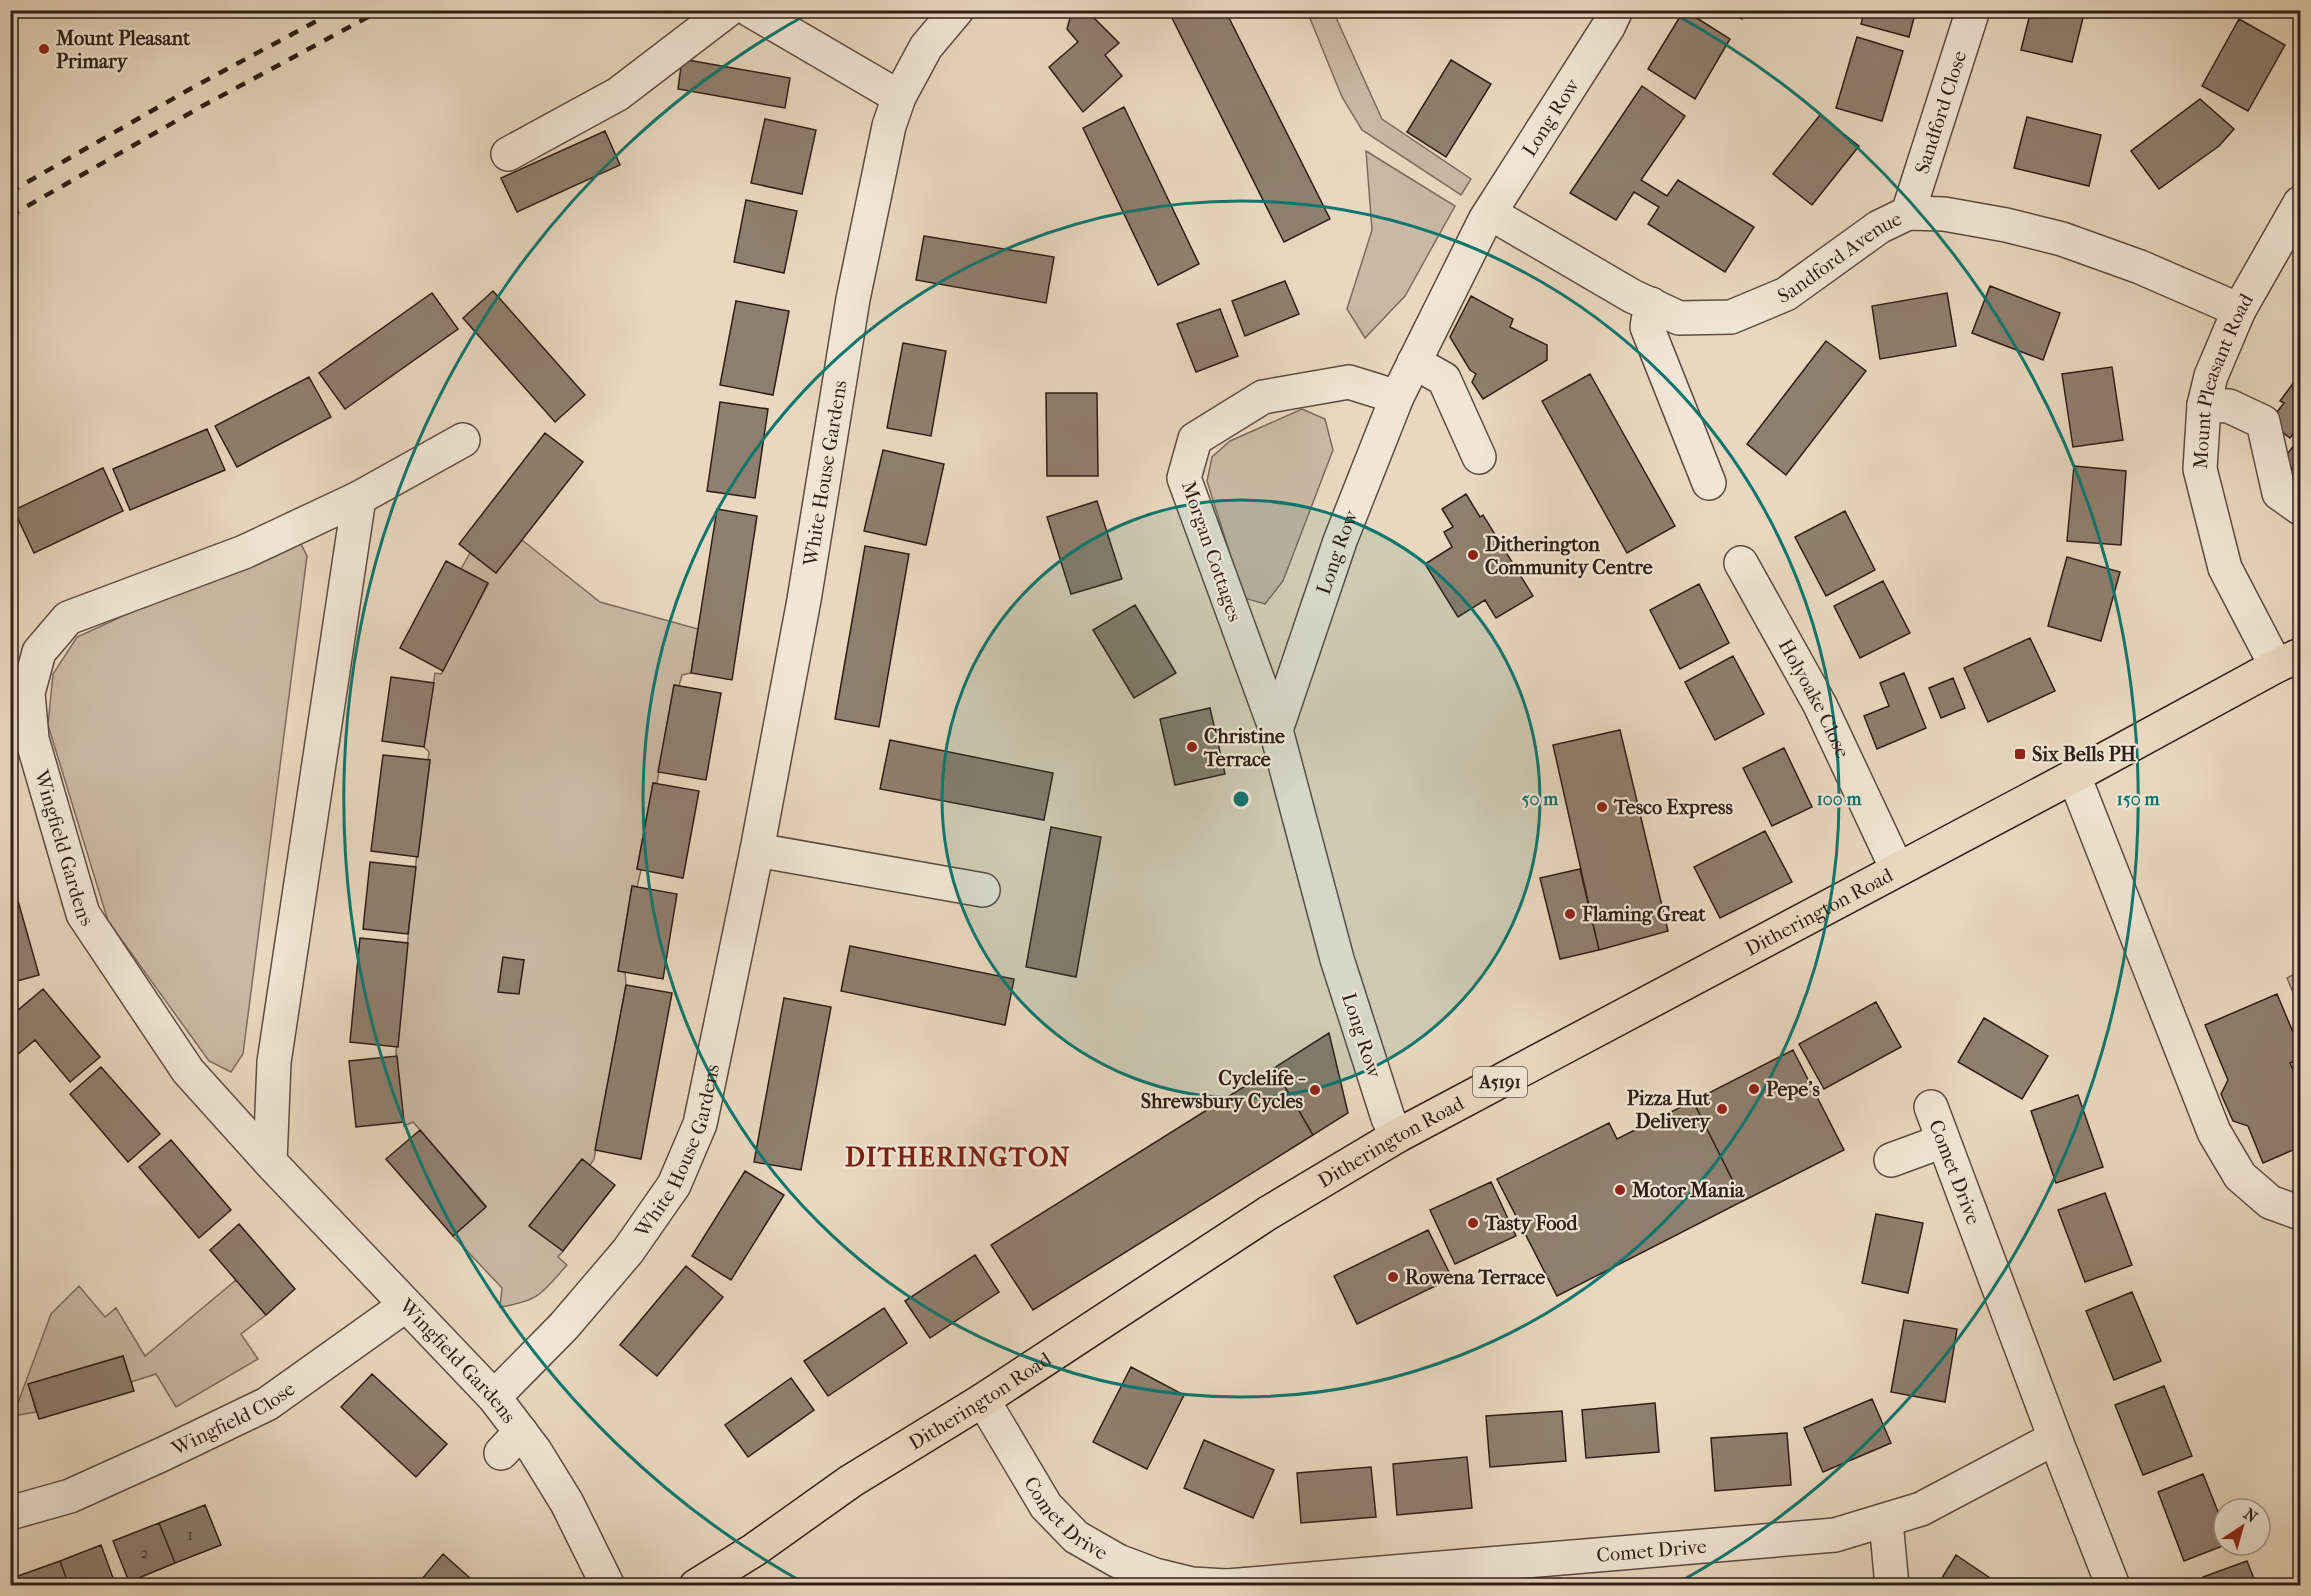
<svg xmlns="http://www.w3.org/2000/svg" width="2311" height="1596" viewBox="0 0 2311 1596" font-family="'IM FELL French Canon',serif">
	<style>
		.green { fill: #c9b8a2; stroke: #7c6b5c; stroke-width: 1.5 }
		.building { fill: #8f7f6e; stroke: #2e1e16; stroke-width: 1.5 }
		.lines { fill: none; stroke-linecap: round; stroke-linejoin: round }
		.minor-casing { stroke: #5d4c40; stroke-width: 36 }
		.major-casing { stroke: #2e1e16; stroke-width: 36 }
		.minor { stroke: #f1e6d5; stroke-width: 33 }
		.major { stroke: #e9d8bf; stroke-width: 33 }
		.rail { stroke: #2e1e16; stroke-width: 4.5; stroke-dasharray: 10 10; stroke-linecap: butt }
		.ring { fill: none; stroke: #0f766e; stroke-width: 3 }
		.poi-dot { fill: #8f2418; stroke: #f1e6d5; stroke-width: 2 }
		.labels { text-anchor: middle; stroke-width: 4.5; stroke-linejoin: round; paint-order: stroke }
		.number-label { font-size: 16px; fill: #46362c }
		.shield { fill: #f1e6d5; stroke: #685a4f; stroke-width: 1.5 }
		.shield-label { font-size: 18px; font-weight: bold; fill: #2e1e16 }
		.poi-label { font-size: 20px; font-weight: bold; fill: #2e1e16; stroke: #f1e6d5; text-anchor: start }
		.street-label { font-size: 20px; fill: #2e1e16; stroke: #f1e6d5 }
		.district-label { font-size: 26px; font-weight: bold; letter-spacing: 1.5px; fill: #7a1f14; stroke: #f1e6d5 }
		.centre { fill: #0f766e; stroke: #f1e6d5; stroke-width: 3 }
		.ring-label { font-size: 18px; text-anchor: middle; font-weight: bold; fill: #0f766e; stroke: #f1e6d5; stroke-width: 4.5; stroke-linejoin: round; paint-order: stroke }
	</style>
	<rect width="100%" height="100%" fill="#e9d8bf"/>
	<filter id="stains"><feTurbulence type="fractalNoise" baseFrequency=".00333" numOctaves="4"/><feColorMatrix values="0 0 0 0 .2 0 0 0 0 .09 0 0 0 0 .02 0 0 0 .5 -.17"/></filter>
	<radialGradient id="worn" r=".72"><stop offset=".6" stop-color="#630" stop-opacity="0"/><stop offset="1" stop-color="#630" stop-opacity=".3"/></radialGradient>
	<path class="green" d="M 1307,11 L 1333,11 L 1382,119 L 1471,179 L 1461,195 L 1362,130 L 1342,97 Z
		M 1366,151 L 1455,206 L 1405,296 L 1365,338 L 1347,309 L 1372,230 Z
		M 1302,409 L 1325,419 L 1333,450 L 1283,581 L 1265,604 L 1244,598 L 1207,481 L 1212,457 L 1230,441 Z
		M 522,540 L 600,602 L 698,629 L 691,673 L 682,675 L 679,686 L 674,685 L 657,783 L 653,783 L 637,869 L 641,870 L 637,887 L 632,886 L 618,971 L 625,972 L 626,984 L 594,1159 L 590,1165 L 582,1159 L 530,1225 L 563,1251 L 558,1257 L 567,1265 C 542,1293 540,1301 500,1307 L 502,1288 L 453,1236 L 486,1206 L 413,1122 L 404,1126 L 396,1052 L 416,862 L 430,761 L 428,760 L 429,752 L 424,747 L 435,673 L 441,674 L 488,584 L 461,569 L 470,553 L 496,573 Z
		M 285,542 L 301,544 L 307,556 L 243,1054 L 231,1072 L 209,1061 L 108,921 L 48,725 L 53,674 L 77,637 Z
		M 2300,971 L 2300,1009 L 2287,978 Z
		M 236,1280 L 266,1315 L 241,1334 L 258,1359 L 176,1407 L 156,1374 L 131,1382 L 123,1356 L 29,1384 L 36,1412 L 13,1416 L 51,1314 L 79,1286 L 105,1317 L 116,1308 L 145,1356 Z"/>
	<path class="building" d="M 1168,10 L 1225,10 L 1330,219 L 1284,242 Z
		M 1684,10 L 1730,39 L 1695,99 L 1648,69 Z
		M 1726,10 L 1746,10 L 1742,19 Z
		M 1865,10 L 1916,10 L 1909,37 L 1861,24 Z
		M 2031,10 L 2085,10 L 2072,62 L 2021,50 Z
		M 1078,12 L 1089,13 L 1119,43 L 1105,55 L 1122,76 L 1083,112 L 1049,67 L 1078,42 L 1067,29 L 1070,18 Z
		M 2239,19 L 2285,45 L 2248,111 L 2202,86 Z
		M 1857,37 L 1903,51 L 1882,121 L 1836,108 Z
		M 682,59 L 790,78 L 785,108 L 678,89 Z
		M 1451,60 L 1491,84 L 1446,157 L 1407,132 Z
		M 1642,86 L 1685,116 L 1641,180 L 1667,196 L 1678,180 L 1754,227 L 1725,272 L 1648,224 L 1659,207 L 1634,192 L 1616,220 L 1570,193 Z
		M 2200,99 L 2234,129 L 2219,146 L 2159,189 L 2131,151 Z
		M 1124,107 L 1199,264 L 1158,285 L 1083,128 Z
		M 1820,115 L 1859,146 L 1812,205 L 1773,174 Z
		M 2027,117 L 2101,135 L 2089,186 L 2014,168 Z
		M 765,119 L 816,130 L 802,194 L 751,183 Z
		M 605,131 L 620,165 L 517,212 L 501,178 Z
		M 746,200 L 797,211 L 784,273 L 734,262 Z
		M 924,236 L 1054,257 L 1046,303 L 916,280 Z
		M 1285,281 L 1299,314 L 1245,336 L 1232,301 Z
		M 1990,286 L 2060,313 L 2043,360 L 1972,333 Z
		M 493,291 L 585,395 L 555,422 L 463,318 Z
		M 432,293 L 458,329 L 345,409 L 319,373 Z
		M 1947,293 L 1956,346 L 1880,359 L 1872,306 Z
		M 1471,296 L 1513,319 L 1510,327 L 1547,345 L 1547,360 L 1483,399 L 1472,382 L 1476,374 L 1470,370 L 1450,337 Z
		M 736,301 L 789,311 L 773,395 L 720,385 Z
		M 1220,309 L 1238,356 L 1196,372 L 1177,324 Z
		M 1826,341 L 1866,371 L 1786,475 L 1747,444 Z
		M 903,343 L 946,351 L 931,436 L 887,428 Z
		M 2112,367 L 2123,440 L 2073,447 L 2062,374 Z
		M 1590,374 L 1675,526 L 1627,553 L 1542,401 Z
		M 2300,374 L 2300,424 L 2290,438 L 2269,422 L 2284,403 L 2280,401 Z
		M 309,377 L 331,417 L 237,467 L 215,426 Z
		M 1046,393 L 1097,393 L 1098,476 L 1047,476 Z
		M 720,402 L 768,409 L 755,498 L 707,491 Z
		M 207,429 L 225,470 L 130,510 L 113,469 Z
		M 545,433 L 583,462 L 496,573 L 459,544 Z
		M 2300,437 L 2300,474 L 2282,461 Z
		M 883,450 L 944,464 L 926,545 L 864,531 Z
		M 2074,466 L 2126,471 L 2121,545 L 2067,541 Z
		M 103,468 L 123,511 L 34,553 L 14,510 Z
		M 1466,494 L 1480,517 L 1483,515 L 1533,596 L 1496,618 L 1485,600 L 1458,617 L 1425,564 L 1452,547 L 1444,532 L 1453,527 L 1442,509 Z
		M 1097,501 L 1122,579 L 1071,594 L 1047,517 Z
		M 717,509 L 757,516 L 732,680 L 691,673 Z
		M 1845,511 L 1875,570 L 1826,596 L 1795,537 Z
		M 865,546 L 909,554 L 879,727 L 835,719 Z
		M 2067,557 L 2120,572 L 2101,641 L 2048,626 Z
		M 446,561 L 488,583 L 443,671 L 400,648 Z
		M 1883,581 L 1910,633 L 1860,658 L 1834,606 Z
		M 1699,584 L 1729,643 L 1680,669 L 1650,610 Z
		M 1135,605 L 1176,673 L 1134,698 L 1093,630 Z
		M 2030,638 L 2055,691 L 1988,722 L 1964,668 Z
		M 1733,656 L 1764,714 L 1715,740 L 1685,682 Z
		M 1904,673 L 1926,728 L 1877,749 L 1864,716 L 1889,706 L 1880,683 Z
		M 391,677 L 434,683 L 424,747 L 382,741 Z
		M 1953,678 L 1965,708 L 1941,718 L 1929,688 Z
		M 674,685 L 721,693 L 706,780 L 658,772 Z
		M 1210,708 L 1225,774 L 1175,785 L 1160,719 Z
		M 1620,730 L 1668,931 L 1599,950 L 1553,745 Z
		M 890,740 L 1053,773 L 1044,820 L 880,789 Z
		M 1784,748 L 1812,807 L 1772,826 L 1743,768 Z
		M 383,755 L 430,760 L 418,857 L 371,851 Z
		M 653,783 L 699,791 L 683,878 L 637,869 Z
		M 1051,827 L 1101,837 L 1076,977 L 1026,967 Z
		M 1765,831 L 1792,882 L 1720,918 L 1694,867 Z
		M 370,862 L 416,867 L 408,934 L 363,929 Z
		M 1580,869 L 1599,950 L 1560,959 L 1540,878 Z
		M 632,886 L 677,894 L 663,979 L 618,971 Z
		M 16,894 L 39,975 L 10,983 L 10,895 Z
		M 360,938 L 408,943 L 398,1047 L 350,1042 Z
		M 850,946 L 1014,979 L 1005,1025 L 841,991 Z
		M 503,957 L 524,960 L 519,994 L 498,992 Z
		M 626,985 L 672,993 L 641,1159 L 595,1150 Z
		M 43,989 L 100,1057 L 70,1082 L 35,1040 L 17,1055 L 10,1048 L 10,1004 L 13,1002 L 18,1010 Z
		M 2277,994 L 2300,1049 L 2300,1059 L 2290,1063 L 2298,1081 L 2300,1080 L 2300,1147 L 2263,1163 L 2248,1126 L 2233,1121 L 2221,1094 L 2228,1080 L 2205,1025 Z
		M 784,998 L 831,1007 L 801,1170 L 754,1162 Z
		M 1876,1002 L 1901,1047 L 1824,1089 L 1799,1044 Z
		M 1984,1018 L 2048,1056 L 2022,1099 L 1958,1062 Z
		M 1329,1033 L 1348,1113 L 1313,1135 L 1274,1068 Z
		M 1793,1050 L 1844,1150 L 1743,1201 L 1693,1101 Z
		M 397,1056 L 404,1122 L 356,1127 L 349,1061 Z
		M 101,1067 L 160,1134 L 128,1162 L 70,1094 Z
		M 1274,1068 L 1313,1135 L 1033,1310 L 991,1245 Z
		M 2078,1095 L 2103,1167 L 2056,1183 L 2031,1111 Z
		M 1693,1101 L 1743,1201 L 1557,1296 L 1497,1179 L 1609,1123 L 1617,1139 Z
		M 420,1130 L 486,1207 L 453,1236 L 386,1159 Z
		M 171,1140 L 231,1210 L 199,1238 L 139,1167 Z
		M 582,1159 L 615,1185 L 563,1251 L 529,1226 Z
		M 745,1171 L 784,1195 L 731,1280 L 692,1256 Z
		M 1491,1182 L 1516,1236 L 1455,1264 L 1430,1210 Z
		M 2105,1193 L 2132,1265 L 2085,1282 L 2058,1210 Z
		M 1876,1214 L 1923,1223 L 1908,1293 L 1862,1283 Z
		M 239,1224 L 295,1289 L 266,1315 L 210,1250 Z
		M 1428,1230 L 1452,1278 L 1357,1324 L 1334,1276 Z
		M 975,1255 L 999,1292 L 930,1338 L 905,1301 Z
		M 686,1266 L 723,1297 L 657,1376 L 620,1345 Z
		M 2132,1292 L 2161,1361 L 2114,1380 L 2086,1311 Z
		M 884,1308 L 907,1343 L 828,1396 L 804,1361 Z
		M 1904,1320 L 1957,1329 L 1945,1402 L 1891,1392 Z
		M 123,1356 L 134,1391 L 39,1419 L 28,1384 Z
		M 1131,1367 L 1184,1395 L 1147,1469 L 1093,1442 Z
		M 372,1374 L 447,1444 L 416,1477 L 341,1407 Z
		M 791,1378 L 814,1410 L 748,1457 L 725,1425 Z
		M 2164,1386 L 2192,1456 L 2143,1475 L 2115,1405 Z
		M 1872,1399 L 1891,1443 L 1823,1472 L 1804,1428 Z
		M 1655,1403 L 1659,1452 L 1586,1458 L 1582,1410 Z
		M 1562,1411 L 1566,1461 L 1490,1467 L 1486,1416 Z
		M 1787,1433 L 1791,1485 L 1715,1491 L 1711,1438 Z
		M 1204,1440 L 1274,1470 L 1253,1518 L 1184,1488 Z
		M 1467,1457 L 1472,1508 L 1397,1515 L 1393,1464 Z
		M 1371,1467 L 1376,1517 L 1301,1523 L 1297,1473 Z
		M 2203,1474 L 2224,1527 L 2225,1545 L 2184,1561 L 2158,1492 Z
		M 205,1505 L 221,1545 L 175,1563 L 159,1523 Z
		M 159,1523 L 175,1563 L 129,1582 L 113,1541 Z
		M 101,1545 L 116,1586 L 69,1586 L 60,1561 Z
		M 443,1554 L 470,1578 L 464,1586 L 416,1586 Z
		M 1956,1555 L 2002,1586 L 1937,1586 Z
		M 60,1561 L 69,1586 L 22,1586 L 18,1576 Z
		M 2247,1561 L 2257,1586 L 2206,1586 L 2203,1577 Z"/>
	<g class="lines">
		<g class="minor-casing">
			<g id="minor">
				<path d="M 750,10 L 899,97"/>
				<path d="M 508,154 L 618,94 L 728,10"/>
				<path id="s1" d="M 1490,213 L 1632,296 L 1679,318 L 1731,317 L 1786,294 L 1879,227 L 1908,213 L 1944,214 L 2006,225 L 2062,239 L 2140,267 L 2239,310"/>
				<path id="s2" d="M 1908,213 L 1973,10"/>
				<path d="M 1651,304 L 1647,327 L 1709,483"/>
				<path d="M 1414,362 L 1444,379 L 1479,457"/>
				<path d="M 2204,405 L 2229,406 L 2263,422 L 2279,493 L 2300,508"/>
				<path d="M 359,498 L 463,440"/>
				<path id="s3" d="M 1741,563 L 1820,705 L 1897,869"/>
				<path id="s4" d="M 2276,666 L 2225,568 L 2200,469 L 2204,405 L 2211,376 L 2239,310 L 2300,203"/>
				<path d="M 1276,730 L 1184,478 L 1195,439 L 1263,397 L 1349,382 L 1397,397"/>
				<path d="M 2074,776 L 2214,1132 L 2240,1176 L 2270,1202 L 2300,1213"/>
				<path d="M 757,850 L 983,890"/>
				<path id="s5" d="M 1397,1136 L 1388,1118 L 1337,959 L 1276,730 L 1340,541 L 1397,397 L 1485,220 L 1608,27 L 1616,10"/>
				<path d="M 1891,1160 L 1943,1141"/>
				<path id="s6" d="M 270,1162 L 274,1062 L 359,498 L 244,552 L 68,618 L 39,652 L 28,693 L 32,739 L 83,914 L 188,1071 L 270,1162 L 494,1397 L 535,1451 L 567,1503 L 608,1586"/>
				<path id="s7" d="M 494,1397 L 564,1326 L 628,1251 L 674,1185 L 700,1124 L 757,850 L 804,600 L 853,299 L 889,126 L 899,97 L 926,47 L 957,10"/>
				<path id="s8" d="M 983,1400 L 1046,1506 L 1076,1537 L 1118,1561 L 1155,1575 L 1192,1584 L 1226,1586"/>
				<path d="M 2055,1438 L 2113,1586"/>
				<path d="M 501,1453 L 521,1432"/>
				<path id="s9" d="M 10,1513 L 70,1496 L 163,1454 L 267,1404 L 406,1305"/>
				<path d="M 1886,1521 L 1892,1586"/>
				<path id="s10" d="M 1227,1586 L 1835,1535 L 1921,1509 L 2055,1438 L 1931,1107"/>
			</g>
		</g>
		<g class="major-casing">
			<g id="major">
				<path id="s11" d="M 696,1586 L 754,1550 L 851,1481 L 983,1400 L 1268,1213 L 1397,1136 L 2074,776 L 2276,666 L 2300,655"/>
			</g>
		</g>
		<use href="#minor" class="minor"/>
		<use href="#major" class="major"/>
		<path class="rail" d="M 10,192 L 190,89 L 337,10
			M 10,216 L 197,109 L 381,10"/>
	</g>
	<circle cx="1241" cy="799" r="299" fill="#0f766e" fill-opacity=".12"/>
	<g class="ring">
		<circle cx="1241" cy="799" r="299"/>
		<circle cx="1241" cy="799" r="598"/>
		<path d="M806 1584A897 897 0 0 1 813 11M1669 11A897 897 0 0 1 1676 1584"/>
	</g>
	<g class="poi-dot">
		<circle cx="44" cy="49" r="6"/>
		<circle cx="1473" cy="555" r="6"/>
		<circle cx="1192" cy="747" r="6"/>
		<rect x="2014" y="748" width="12" height="12" rx="3"/>
		<circle cx="1602" cy="807" r="6"/>
		<circle cx="1570" cy="914" r="6"/>
		<circle cx="1754" cy="1089" r="6"/>
		<circle cx="1315" cy="1090" r="6"/>
		<circle cx="1722" cy="1109" r="6"/>
		<circle cx="1620" cy="1190" r="6"/>
		<circle cx="1473" cy="1223" r="6"/>
		<circle cx="1393" cy="1277" r="6"/>
	</g>
	<g class="labels">
		<g class="number-label">
			<text x="190" y="1540">1</text>
			<text x="144" y="1558">2</text>
		</g>
		<rect class="shield" x="1473" y="1067" width="54" height="30" rx="4.5"/>
		<g class="shield-label">
			<text x="1500" y="1088">A5191</text>
		</g>
		<g class="poi-label">
			<text x="56" y="45">Mount Pleasant<tspan x="56" dy="23">Primary</tspan></text>
			<text x="1485" y="551">Ditherington<tspan x="1485" dy="23">Community Centre</tspan></text>
			<text x="1204" y="743">Christine<tspan x="1204" dy="23">Terrace</tspan></text>
			<text x="2032" y="761">Six Bells PH</text>
			<text x="1614" y="814">Tesco Express</text>
			<text x="1582" y="921">Flaming Great</text>
			<text x="1303" y="1085" text-anchor="end">Cyclelife -<tspan x="1303" dy="23">Shrewsbury Cycles</tspan></text>
			<text x="1766" y="1096">Pepe's</text>
			<text x="1710" y="1105" text-anchor="end">Pizza Hut<tspan x="1710" dy="23">Delivery</tspan></text>
			<text x="1632" y="1197">Motor Mania</text>
			<text x="1485" y="1230">Tasty Food</text>
			<text x="1405" y="1284">Rowena Terrace</text>
		</g>
		<g class="street-label">
			<text dy="7" stroke="none"><textPath href="#s2" startOffset="106">Sandford Close</textPath></text>
			<text dy="7" stroke="none"><textPath href="#s5" startOffset="1098">Long Row</textPath></text>
			<text dy="7" stroke="none"><textPath href="#s1" startOffset="393">Sandford Avenue</textPath></text>
			<text dy="7" stroke="none"><textPath href="#s4" startOffset="304">Mount Pleasant Road</textPath></text>
			<text dy="7" stroke="none"><textPath href="#s7" startOffset="1008">White House Gardens</textPath></text>
			<text transform="translate(1212 551) rotate(71)" y="7">Morgan Cottages</text>
			<text dy="7" stroke="none"><textPath href="#s5" startOffset="612">Long Row</textPath></text>
			<text dy="7" stroke="none"><textPath href="#s3" startOffset="154">Holyoake Close</textPath></text>
			<text dy="7" stroke="none"><textPath href="#s6" startOffset="1232">Wingfield Gardens</textPath></text>
			<text dy="7" stroke="none"><textPath href="#s11" startOffset="1311">Ditherington Road</textPath></text>
			<text transform="translate(1362 1035) rotate(72)" y="7">Long Row</text>
			<text dy="7" stroke="none"><textPath href="#s11" startOffset="825">Ditherington Road</textPath></text>
			<text dy="7" stroke="none"><textPath href="#s7" startOffset="312">White House Gardens</textPath></text>
			<text transform="translate(1955 1172) rotate(69)" y="7">Comet Drive</text>
			<text dy="7" stroke="none"><textPath href="#s6" startOffset="1886">Wingfield Gardens</textPath></text>
			<text dy="7" stroke="none"><textPath href="#s11" startOffset="339">Ditherington Road</textPath></text>
			<text dy="7" stroke="none"><textPath href="#s9" startOffset="243">Wingfield Close</textPath></text>
			<text dy="7" stroke="none"><textPath href="#s8" startOffset="146">Comet Drive</textPath></text>
			<text dy="7" stroke="none"><textPath href="#s10" startOffset="426">Comet Drive</textPath></text>
		</g>
		<g class="district-label">
			<text x="958" y="1166">DITHERINGTON</text>
		</g>
	</g>
	<circle cx="1241" cy="799" r="9" class="centre"/>
	<g class="ring-label">
		<text x="1540" y="805">50 m</text>
		<text x="1839" y="805">100 m</text>
		<text x="2138" y="805">150 m</text>
	</g>
	<rect width="2311" height="1596" fill="none" stroke="#e9d8bf" stroke-width="36"/>
	<rect x="12" y="12" width="2287" height="1572" fill="none" stroke="#2e1e16" stroke-width="3"/>
	<rect x="18" y="18" width="2275" height="1560" fill="none" stroke="#2e1e16" stroke-width="1.5"/>
	<g transform="translate(2242 1527) rotate(36)"><circle r="28" fill="#f1e6d5" stroke="#a39689" stroke-width="1.5"/>
	<path d="M0-4.5L10 22L0 15L-10 22Z" fill="#8f2418"/>
	<text y="-9" font-size="16" font-weight="bold" text-anchor="middle" fill="#2e1e16">N</text>
	</g>
	<rect width="100%" height="100%" filter="url(#stains)"/>
	<rect width="100%" height="100%" fill="url(#worn)"/>
</svg>
